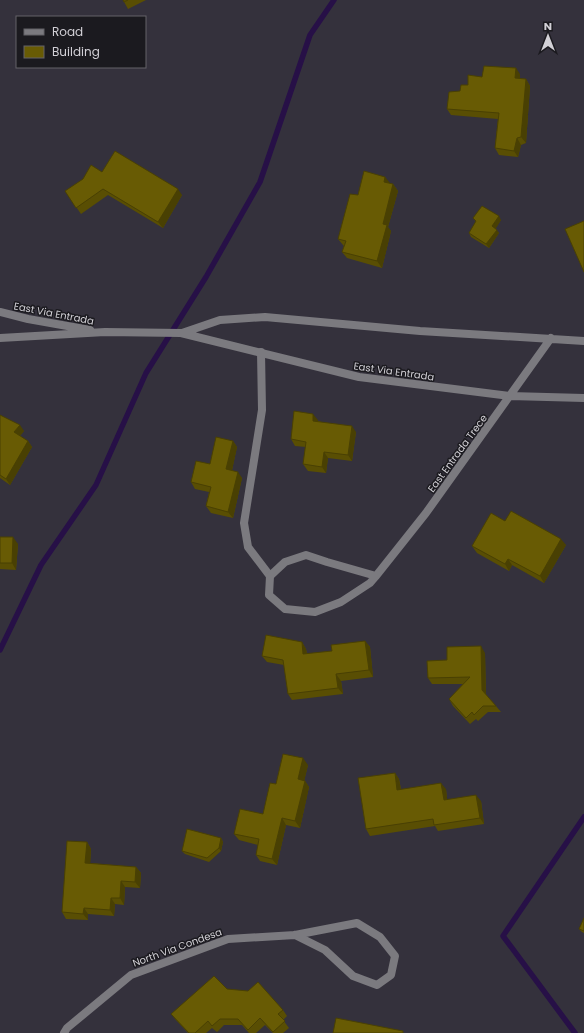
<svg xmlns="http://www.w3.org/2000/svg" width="584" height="1033" viewBox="0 0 584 1033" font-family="Poppins,sans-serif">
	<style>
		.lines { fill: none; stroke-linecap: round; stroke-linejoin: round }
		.stream { stroke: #271047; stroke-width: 5.5 }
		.lane { stroke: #7b7a7f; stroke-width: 8 }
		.street { stroke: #7b7a7f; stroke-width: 8 }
		.wall { fill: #594e03 }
		.shaded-wall { fill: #494003 }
		.building { fill: #685b04; stroke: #494003 }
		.labels { text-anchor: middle; stroke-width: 3; stroke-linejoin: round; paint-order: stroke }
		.street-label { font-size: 10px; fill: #d2d0d6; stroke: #1b1a1f }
	</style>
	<rect width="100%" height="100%" fill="#34313c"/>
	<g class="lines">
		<path class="stream" d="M 0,650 L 41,565 L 96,485 L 146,373 L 206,277 L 260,182 L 310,35 L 334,0
			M 575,1033 L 503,936 L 584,817"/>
		<path class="lane" d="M 261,352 L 262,410 L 244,523 L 248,547 L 270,576"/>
		<path class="street" d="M 0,312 L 28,319 L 90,330
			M 182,333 L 220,320 L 265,317 L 420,331 L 584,341
			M 0,338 L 105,332 L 181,333 L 359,377 L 510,396 L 584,398
			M 376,576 L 327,562 L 306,555 L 285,562 L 270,576 L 269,595 L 285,609 L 315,612 L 341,602 L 370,583 L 376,576 L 426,513 L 551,338
			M 64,1033 L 67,1028 L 131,975 L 228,939 L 295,935 L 357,923 L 380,937 L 395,956 L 391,975 L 377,985 L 353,976 L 325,950 L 295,935"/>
	</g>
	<path class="wall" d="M 123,0 L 146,0 L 128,9 Z
		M 520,74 L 520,79 L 526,79 L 530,86 L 526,143 L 521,145 L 518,157 L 499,155 L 495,148 L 498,119 L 451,115 L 447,109 L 460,91 L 468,85 L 482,77 Z
		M 102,172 L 182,195 L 163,228 L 108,195 L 81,214 L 65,191 Z
		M 385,177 L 390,184 L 393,184 L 398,191 L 388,227 L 391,231 L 382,268 L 347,258 L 342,252 L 344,246 L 343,245 L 338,239 L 358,195 Z
		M 473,218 L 501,220 L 495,229 L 499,233 L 489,248 L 471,237 L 469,233 L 476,222 Z
		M 0,415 L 24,431 L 20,436 L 28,441 L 32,447 L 10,485 L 0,478 Z
		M 318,420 L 318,421 L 356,432 L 352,461 L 328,458 L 326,473 L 308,471 L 303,464 L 306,447 L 295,446 L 291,439 Z
		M 233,441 L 237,447 L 232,470 L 242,478 L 233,518 L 211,513 L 206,506 L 209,492 L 195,489 L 191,482 L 210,464 Z
		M 505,521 L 566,545 L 544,583 L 512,565 L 509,571 L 477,553 L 472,546 Z
		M 0,537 L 18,544 L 16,570 L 0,569 Z
		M 365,641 L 370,647 L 373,677 L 341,681 L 343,694 L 292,700 L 288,694 L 284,665 L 267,662 L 262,656 L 302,642 L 306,649 L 307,654 L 332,651 Z
		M 485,653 L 486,695 L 496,706 L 501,712 L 488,712 L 478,721 L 476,719 L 470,724 L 453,706 L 449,699 L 463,684 L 432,684 L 428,678 L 447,660 Z
		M 308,765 L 304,781 L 305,781 L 309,787 L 300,828 L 286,825 L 277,865 L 260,861 L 256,855 L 258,845 L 239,840 L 234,834 L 263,814 L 276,784 Z
		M 395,773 L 399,779 L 401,789 L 446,789 L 447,799 L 481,801 L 484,824 L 438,831 L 435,826 L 370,836 L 366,829 Z
		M 221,838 L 223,842 L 221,851 L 209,862 L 185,854 L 182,851 Z
		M 87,842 L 91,849 L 90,863 L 136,867 L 141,873 L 140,888 L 125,887 L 124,905 L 115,904 L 114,916 L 88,914 L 88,920 L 66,919 L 62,912 Z
		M 584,918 L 584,933 L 582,932 L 579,929 Z
		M 227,989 L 283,1010 L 287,1016 L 283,1020 L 289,1028 L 283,1033 L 273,1033 L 265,1025 L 256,1033 L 249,1033 L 242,1025 L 224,1025 L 217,1032 L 212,1028 L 206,1033 L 188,1033 L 176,1020 L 171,1014 Z"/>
	<path class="shaded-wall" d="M 516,68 L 520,74 L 520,85 L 515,78 Z
		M 526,79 L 530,86 L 526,143 L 521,137 Z
		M 517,138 L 521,145 L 518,157 L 514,151 Z
		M 385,177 L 390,183 L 388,188 L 384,182 Z
		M 393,184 L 398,191 L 388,227 L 391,231 L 382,268 L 377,261 L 383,224 Z
		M 178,189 L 182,195 L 163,228 L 158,222 Z
		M 499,216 L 501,220 L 495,230 L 492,226 Z
		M 497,230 L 499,233 L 489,248 L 486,244 Z
		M 313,414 L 318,420 L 317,427 L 313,421 Z
		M 20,425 L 24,431 L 18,438 L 14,432 Z
		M 352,426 L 356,432 L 352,461 L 348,455 Z
		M 28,441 L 32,447 L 10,485 L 6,479 Z
		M 233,441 L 237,447 L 231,475 L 226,469 Z
		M 324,452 L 328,458 L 326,473 L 322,467 Z
		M 238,472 L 242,478 L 233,518 L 228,512 Z
		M 13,537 L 18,544 L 16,570 L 12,563 Z
		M 561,539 L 566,545 L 544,583 L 540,576 Z
		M 508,559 L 512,565 L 509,571 L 505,564 Z
		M 365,641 L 370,647 L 373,677 L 369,670 Z
		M 302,642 L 306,649 L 308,660 L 303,654 Z
		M 481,646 L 485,653 L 486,696 L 482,690 Z
		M 336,674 L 341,681 L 343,694 L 338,688 Z
		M 303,758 L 308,765 L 303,786 L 298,779 Z
		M 395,773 L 399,779 L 402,796 L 397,790 Z
		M 305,781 L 309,787 L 300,828 L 295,821 Z
		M 441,783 L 446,789 L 448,806 L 444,800 Z
		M 476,795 L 481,801 L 484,824 L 480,818 Z
		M 282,818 L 286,825 L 277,865 L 272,859 Z
		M 221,838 L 223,842 L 221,851 L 219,848 Z
		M 87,842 L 91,849 L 90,869 L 85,863 Z
		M 136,867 L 141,873 L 140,888 L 135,882 Z
		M 121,881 L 125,887 L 124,905 L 120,898 Z
		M 111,898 L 115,904 L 114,916 L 110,910 Z
		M 84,908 L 88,914 L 88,920 L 83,914 Z"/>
	<path class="building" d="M 123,0 L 128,0 L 124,2 Z
		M 484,66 L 516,68 L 515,78 L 526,79 L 521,137 L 517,138 L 514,151 L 495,148 L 499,113 L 447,109 L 449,92 L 460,91 L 461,85 L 468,85 L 468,75 L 482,77 Z
		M 115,151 L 178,189 L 158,222 L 103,189 L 76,208 L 65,191 L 83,179 L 91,165 L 102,172 Z
		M 364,171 L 385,177 L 384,182 L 393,184 L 383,224 L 387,225 L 377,261 L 342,252 L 346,241 L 338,239 L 350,194 L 358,195 Z
		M 482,206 L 499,216 L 492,226 L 497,230 L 486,244 L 469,233 L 476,221 L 473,218 Z
		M 584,221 L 584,272 L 565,229 Z
		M 294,411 L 313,414 L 313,421 L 352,426 L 348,455 L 324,452 L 322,467 L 303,464 L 306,442 L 291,439 Z
		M 0,415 L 20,425 L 14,432 L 28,441 L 6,479 L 0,475 Z
		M 216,437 L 233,441 L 226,469 L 238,472 L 228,512 L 206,506 L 211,487 L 191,482 L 196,461 L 210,464 Z
		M 511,511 L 561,539 L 540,576 L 508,559 L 505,564 L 472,546 L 491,513 L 505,521 Z
		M 0,537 L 13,537 L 12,563 L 0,563 Z
		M 266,635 L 302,642 L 303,654 L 332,651 L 331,645 L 365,641 L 369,670 L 336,674 L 338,688 L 288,694 L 283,660 L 262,656 Z
		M 481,646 L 482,690 L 496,706 L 483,706 L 474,715 L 472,712 L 466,718 L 449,699 L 470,677 L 428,678 L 427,661 L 447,660 L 447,647 Z
		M 283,754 L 303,758 L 298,779 L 305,781 L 295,821 L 282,818 L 272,859 L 256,855 L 259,839 L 234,834 L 240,809 L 263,814 L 270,783 L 276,784 Z
		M 395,773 L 397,790 L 441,783 L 444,800 L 476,795 L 480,818 L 434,825 L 433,819 L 366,829 L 358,778 Z
		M 187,829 L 221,838 L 219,848 L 207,858 L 182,851 Z
		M 67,841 L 87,842 L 85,863 L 136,867 L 135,882 L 121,881 L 120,898 L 111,898 L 110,910 L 84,908 L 83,914 L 62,912 Z
		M 584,918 L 584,931 L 579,929 Z
		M 214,976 L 227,989 L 248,991 L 258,982 L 283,1010 L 278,1014 L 285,1021 L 273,1032 L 260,1018 L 248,1030 L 238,1019 L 220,1019 L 212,1026 L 208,1021 L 195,1033 L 189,1033 L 171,1014 Z
		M 336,1018 L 403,1031 L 403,1033 L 333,1033 Z"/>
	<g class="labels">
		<g class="street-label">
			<text transform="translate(54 313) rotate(11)" y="4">East Via Entrada</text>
			<text transform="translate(394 371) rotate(8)" y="4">East Via Entrada</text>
			<text transform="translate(457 453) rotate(-54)" y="4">East Entrada Trece</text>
			<text transform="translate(177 947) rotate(-20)" y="4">North Via Condesa</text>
		</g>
	</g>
	<rect x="16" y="16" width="130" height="52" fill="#1b1a1f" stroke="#646368"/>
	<rect x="24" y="29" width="20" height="6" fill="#7b7a7f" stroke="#646368"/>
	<text x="52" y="36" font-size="12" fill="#d2d0d6">Road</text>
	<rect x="24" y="46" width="20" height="12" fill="#685b04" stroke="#646368"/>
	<text x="52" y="56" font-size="12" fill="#d2d0d6">Building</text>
	<g transform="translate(548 36)" stroke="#1b1a1f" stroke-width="3" paint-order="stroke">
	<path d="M0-3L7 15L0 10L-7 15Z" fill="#d2d0d6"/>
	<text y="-6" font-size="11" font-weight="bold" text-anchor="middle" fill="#d2d0d6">N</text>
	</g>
</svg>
